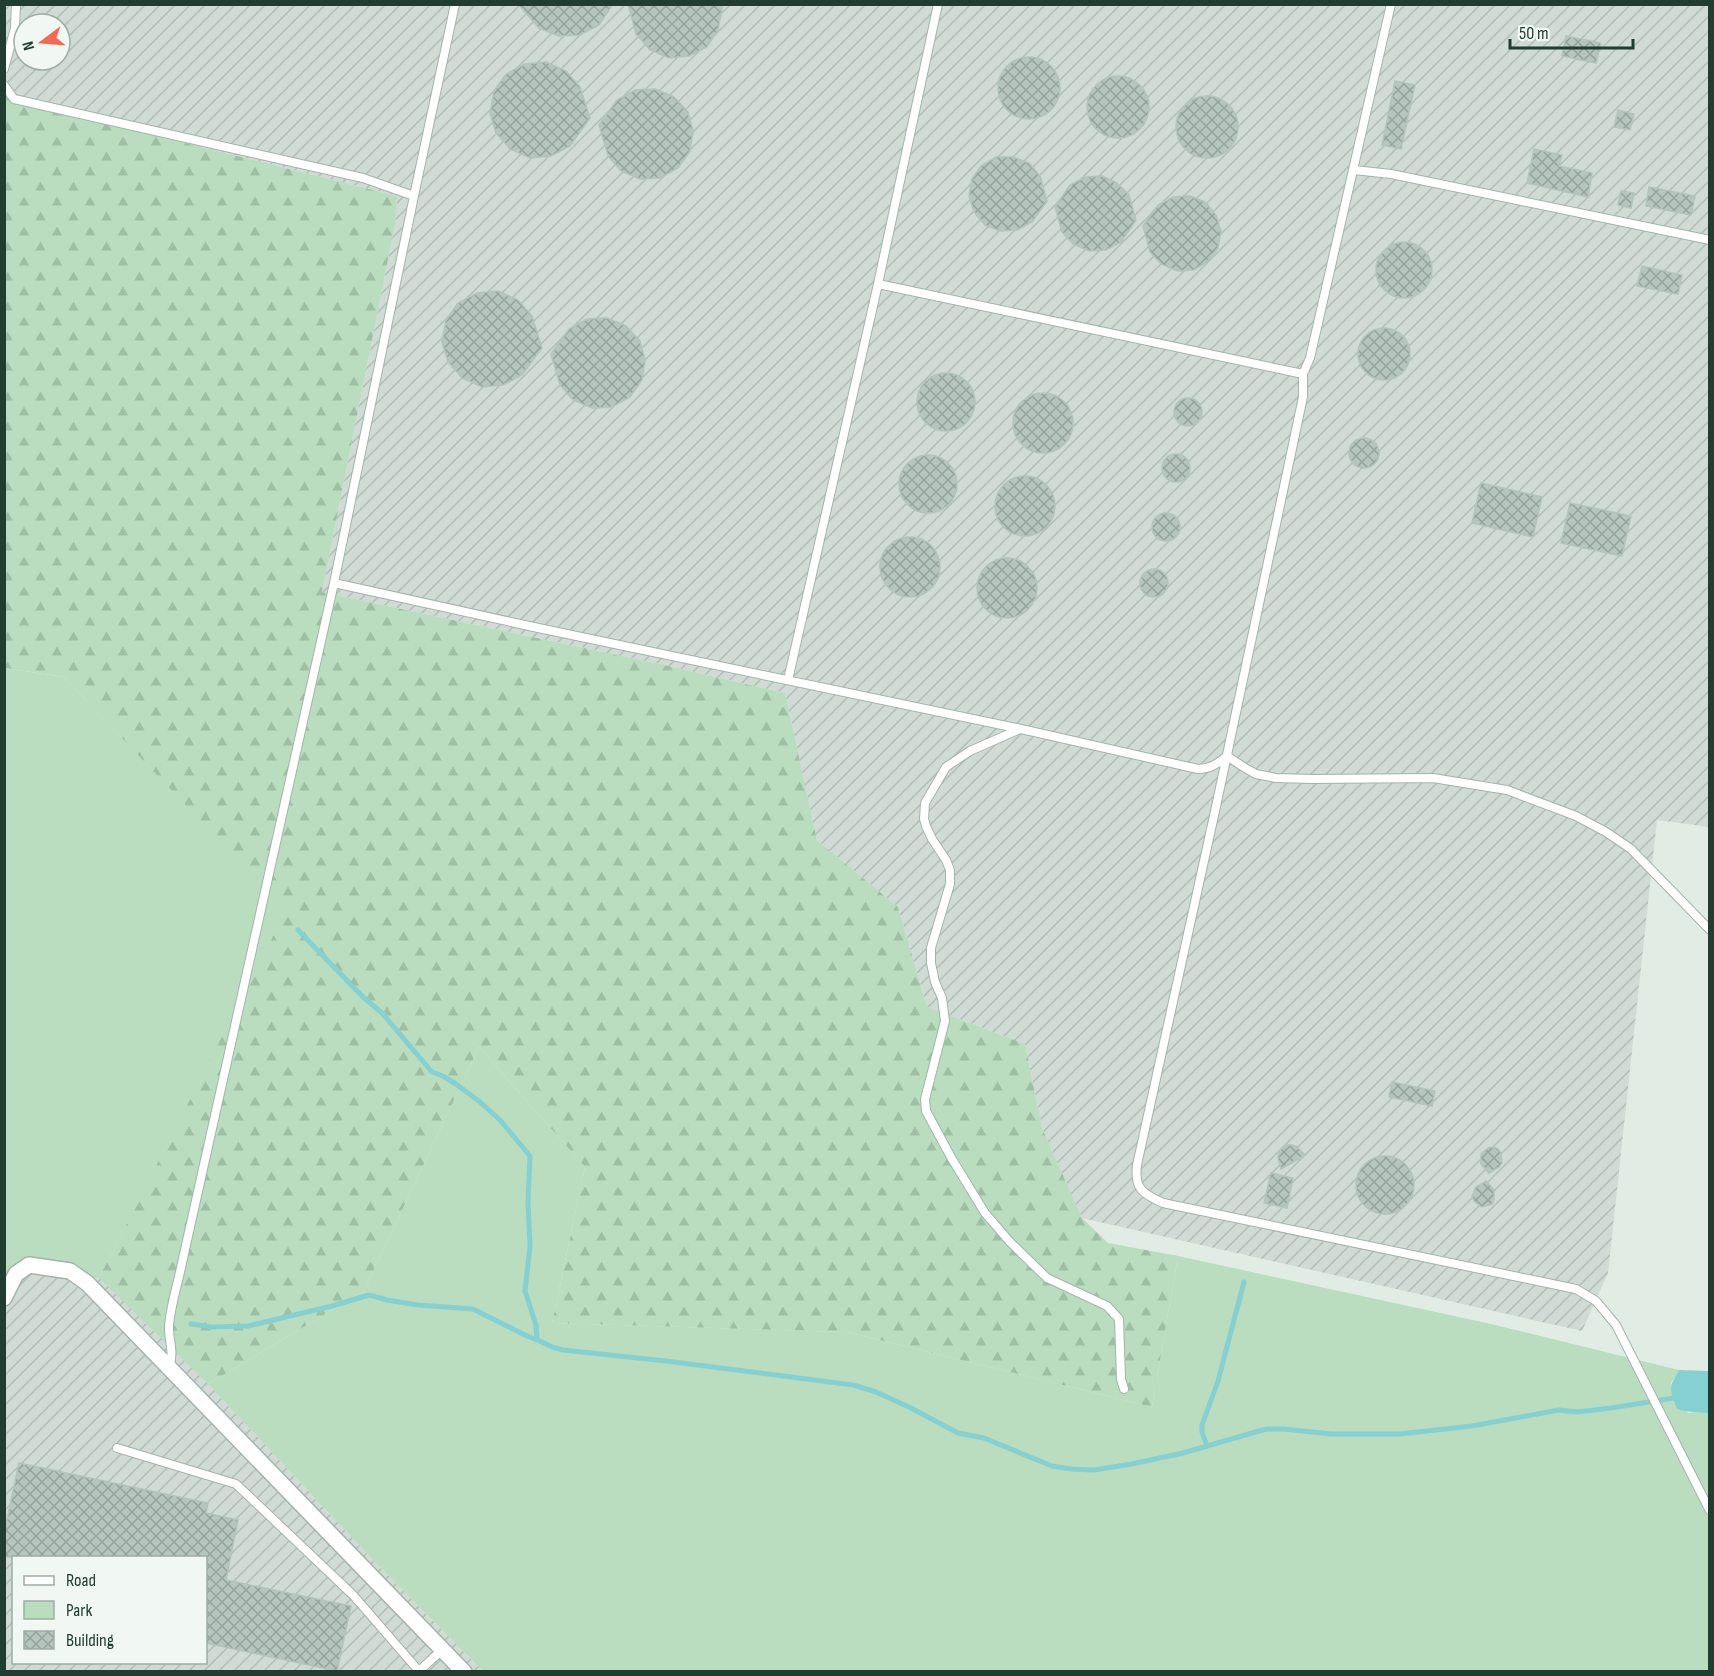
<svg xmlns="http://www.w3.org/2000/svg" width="1714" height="1676" viewBox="0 0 1714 1676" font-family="'Sofia Sans Condensed',sans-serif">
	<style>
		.industrial { fill: url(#industrial-furrows); fill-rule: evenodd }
		.green { fill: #b9ddbe }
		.forest { fill: url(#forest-firs) }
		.water { fill: #87d0d2 }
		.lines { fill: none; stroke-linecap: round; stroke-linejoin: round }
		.stream { stroke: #87d0d2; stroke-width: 5 }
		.building { fill: url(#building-cross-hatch); stroke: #b3c5bb; stroke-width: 1.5 }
		.service-casing { stroke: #a4b4ab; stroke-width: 10 }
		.minor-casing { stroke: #a4b4ab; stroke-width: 18 }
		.service { stroke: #fff; stroke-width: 8 }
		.minor { stroke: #fff; stroke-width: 15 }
	</style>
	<defs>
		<pattern id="industrial-furrows" width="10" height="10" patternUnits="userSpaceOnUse" patternTransform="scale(1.5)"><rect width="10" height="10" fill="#cfdbd4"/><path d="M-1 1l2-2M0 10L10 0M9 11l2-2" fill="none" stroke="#b1bdb6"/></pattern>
		<pattern id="forest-firs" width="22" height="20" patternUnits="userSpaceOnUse" patternTransform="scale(1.5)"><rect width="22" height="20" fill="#b9ddbe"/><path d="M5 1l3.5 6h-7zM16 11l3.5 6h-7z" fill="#9fbfa4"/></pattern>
		<pattern id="building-cross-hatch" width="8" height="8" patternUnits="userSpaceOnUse" patternTransform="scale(1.5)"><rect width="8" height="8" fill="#b6c6be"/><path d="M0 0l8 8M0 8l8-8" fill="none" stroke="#94a29b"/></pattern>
	</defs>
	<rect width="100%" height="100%" fill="#e1ece5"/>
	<path class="industrial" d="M 5,5 L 1709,5 L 1709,827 L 1657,820 L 1608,1273 L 1582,1331 L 1082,1218 L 1042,1128 L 1025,1044 L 927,1007 L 898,907 L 817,840 L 785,693 L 664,665 L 322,592 L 395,224 L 397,196 L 5,98 ZM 24,24 L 60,24 L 60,60 L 24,60 Z
		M 5,1197 L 22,1201 L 208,1384 L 374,1561 L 483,1671 L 5,1672 ZM 14,1558 L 206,1558 L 206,1662 L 14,1662 Z"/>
	<path class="green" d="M 4,668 L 64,677 L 287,911 L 99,1278 L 5,1273 Z
		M 479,1047 L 585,1167 L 552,1323 L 847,1332 L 1152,1407 L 1178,1256 L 1491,1324 L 1679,1370 L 1671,1383 L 1688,1413 L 1700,1412 L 1709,1414 L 1709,1671 L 483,1671 L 374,1561 L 208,1384 L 364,1291 Z"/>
	<path class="forest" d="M 5,98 L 397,196 L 395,224 L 322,592 L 664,665 L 785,693 L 817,840 L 898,907 L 927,1007 L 1025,1044 L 1042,1128 L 1082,1218 L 1108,1243 L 1178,1256 L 1152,1407 L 847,1332 L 552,1323 L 585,1167 L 479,1047 L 364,1291 L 208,1384 L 99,1278 L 286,911 L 64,677 L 5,668 Z"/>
	<path class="water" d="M 1679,1370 L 1709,1371 L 1709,1414 C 1698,1411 1688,1413 1677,1409 C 1670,1389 1668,1388 1679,1370 Z"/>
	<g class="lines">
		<path class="stream" d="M 298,930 L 363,997 L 382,1013 L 432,1072 L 443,1076 L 456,1084 L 480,1102 L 500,1120 L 530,1156 L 528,1202 L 530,1246 L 525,1291 L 536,1325 L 537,1340
			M 191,1324 L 212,1327 L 248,1326 L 332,1306 L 369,1295 L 387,1300 L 418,1305 L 473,1309 L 527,1336 L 540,1341 L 552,1347 L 563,1350 L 666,1361 L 853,1385 L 876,1392 L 909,1407 L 958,1433 L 984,1438 L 1052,1466 L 1071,1469 L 1094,1470 L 1132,1464 L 1183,1453 L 1266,1429 L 1284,1429 L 1331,1434 L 1400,1434 L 1472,1426 L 1559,1410 L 1577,1412 L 1611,1408 L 1674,1398
			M 1207,1446 L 1202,1432 L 1202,1425 L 1218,1381 L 1244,1282"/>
	</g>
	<path class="building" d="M 518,4 L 613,4 L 599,25 L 580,35 L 559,36 L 539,28 Z
		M 628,4 L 723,4 L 718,30 L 707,47 L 689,56 L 669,58 L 650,50 L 636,34 Z
		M 1566,36 L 1601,43 L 1596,63 L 1562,56 Z
		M998 88a31 31 0 1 1 62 0a31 31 0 1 1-62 0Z
		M 546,62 L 566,71 L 580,87 L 590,118 L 570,146 L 551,156 L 530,158 L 510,149 L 496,133 L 490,113 L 494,91 L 506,74 L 525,64 Z
		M1087 107a31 31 0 1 1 62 0a31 31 0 1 1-62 0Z
		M 1395,81 L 1415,85 L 1401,149 L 1382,145 Z
		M 655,89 L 674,97 L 688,112 L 693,131 L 690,151 L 678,168 L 660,178 L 640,179 L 621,171 L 608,156 L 599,125 L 617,100 L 635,90 Z
		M1176 127a31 31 0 1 1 62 0a31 31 0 1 1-62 0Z
		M 1618,110 L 1634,114 L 1630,130 L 1614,127 Z
		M 1534,149 L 1562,155 L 1559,166 L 1592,173 L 1588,197 L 1527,183 Z
		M 996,157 L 1013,157 L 1029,163 L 1040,176 L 1047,201 L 1032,222 L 1017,230 L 1000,231 L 985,225 L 974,212 L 969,196 L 972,179 L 981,166 Z
		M 1102,176 L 1117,183 L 1129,195 L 1136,220 L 1121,242 L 1106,250 L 1089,251 L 1073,244 L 1062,232 L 1055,207 L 1070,185 L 1085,177 Z
		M 1649,187 L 1695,196 L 1691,215 L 1646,206 Z
		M 1621,191 L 1634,193 L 1631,208 L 1618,205 Z
		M 1190,196 L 1205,202 L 1216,215 L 1221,231 L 1218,248 L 1208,261 L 1194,270 L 1177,271 L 1161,264 L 1150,252 L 1143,226 L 1158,205 L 1173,197 Z
		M1376 270a28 28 0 1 1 56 0a28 28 0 1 1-56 0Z
		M 1642,266 L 1682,275 L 1678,294 L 1637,286 Z
		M 498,291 L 518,300 L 532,316 L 542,348 L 522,375 L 503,385 L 482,387 L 462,378 L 448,362 L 442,342 L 446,320 L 458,303 L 477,293 Z
		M 607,318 L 626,326 L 640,341 L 645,360 L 642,380 L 630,397 L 612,407 L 592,408 L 573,400 L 560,385 L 551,354 L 569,329 L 587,319 Z
		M1358 354a26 26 0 1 1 52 0a26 26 0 1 1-52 0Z
		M917 402a29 29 0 1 1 58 0a29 29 0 1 1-58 0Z
		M1013 423a30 30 0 1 1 60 0a30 30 0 1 1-60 0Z
		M1174 412a14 14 0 1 1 28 0a14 14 0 1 1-28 0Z
		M1349 453a15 15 0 1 1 30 0a15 15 0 1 1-30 0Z
		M1162 468a14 14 0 1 1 28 0a14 14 0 1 1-28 0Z
		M899 484a29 29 0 1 1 58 0a29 29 0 1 1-58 0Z
		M995 506a30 30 0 1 1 60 0a30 30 0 1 1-60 0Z
		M 1481,483 L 1542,497 L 1533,537 L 1472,523 Z
		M 1570,503 L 1631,516 L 1622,556 L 1561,543 Z
		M1152 527a14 14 0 1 1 28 0a14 14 0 1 1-28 0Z
		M880 567a30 30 0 1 1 60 0a30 30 0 1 1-60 0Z
		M977 588a30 30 0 1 1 60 0a30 30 0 1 1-60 0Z
		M1140 583a14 14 0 1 1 28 0a14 14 0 1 1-28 0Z
		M 1392,1082 L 1435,1091 L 1432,1106 L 1389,1097 Z
		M 1287,1145 L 1292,1145 L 1297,1147 L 1305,1155 L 1281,1169 L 1278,1158 L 1279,1153 L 1282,1148 Z
		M 1493,1147 L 1498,1149 L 1501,1153 L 1502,1163 L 1499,1167 L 1489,1173 L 1481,1164 L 1481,1154 L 1488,1148 Z
		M1356 1185a29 29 0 1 1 58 0a29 29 0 1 1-58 0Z
		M 1271,1173 L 1293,1178 L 1287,1208 L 1264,1203 Z
		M 1486,1181 L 1494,1190 L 1494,1200 L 1492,1204 L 1482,1207 L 1474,1201 L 1472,1196 L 1476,1187 Z
		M 19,1463 L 208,1503 L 206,1513 L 238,1520 L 226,1580 L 351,1606 L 337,1671 L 206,1643 L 206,1557 L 4,1557 L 4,1533 Z"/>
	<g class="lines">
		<g class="service-casing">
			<path id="service" d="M 1391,4 L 1310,358 L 1303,374 L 1303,397 L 1217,802 L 1137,1165 C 1134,1189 1143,1194 1163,1203 L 1576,1289 L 1596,1301 L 1616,1325 L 1710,1511
				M 4,69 L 15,28 L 16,4
				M 4,85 L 14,99 L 363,178 L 414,196
				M 1354,170 L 1391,174 L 1710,240
				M 878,284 L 1303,374
				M 334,583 L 543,629 L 1021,729 L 1198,769 C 1210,769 1217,764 1227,756 L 1245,768 L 1256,774 L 1276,778 L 1312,779 L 1433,778 L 1507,790 L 1576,816 L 1606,832 L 1631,849 L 1710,930
				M 788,680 L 878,284 L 938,4
				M 1020,729 L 970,751 L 946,767 L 925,803 L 924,819 L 926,826 L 932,839 L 946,860 L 950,870 L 950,884 L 931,948 L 931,963 L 935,982 L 942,998 L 945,1021 L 925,1099 L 926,1111 L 952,1159 L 985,1213 L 1010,1242 L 1047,1278 L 1107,1306 L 1119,1319 L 1121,1379 L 1124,1389
				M 169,1367 C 175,1351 168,1341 169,1325 C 171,1304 178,1283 182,1263 L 334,583 L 414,196 L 455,4
				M 117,1448 L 236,1484 L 353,1595 L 419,1671 L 443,1649"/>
		</g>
		<g class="minor-casing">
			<path id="minor" d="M 4,1298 L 16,1274 L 29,1265 L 70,1271 L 87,1283 L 464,1672"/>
		</g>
		<use href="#service" class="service"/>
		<use href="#minor" class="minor"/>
	</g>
	<rect width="1714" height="1676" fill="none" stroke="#213c31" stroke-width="12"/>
	<rect x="12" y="1556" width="195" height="108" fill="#f1f8f4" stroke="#9eada6" stroke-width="1.5"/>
	<rect x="24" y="1576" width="30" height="9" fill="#ffffff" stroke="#9eada6" stroke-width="1.5"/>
	<text x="66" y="1586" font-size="18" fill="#213c31">Road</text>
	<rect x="24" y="1601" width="30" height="18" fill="#b9ddbe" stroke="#9eada6" stroke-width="1.5"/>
	<text x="66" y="1616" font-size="18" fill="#213c31">Park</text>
	<rect x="24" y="1631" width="30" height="18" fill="url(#building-cross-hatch)" stroke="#9eada6" stroke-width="1.5"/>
	<text x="66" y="1646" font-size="18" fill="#213c31">Building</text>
	<g transform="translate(42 42) rotate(254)"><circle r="28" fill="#f1f8f4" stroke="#9eada6" stroke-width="1.5"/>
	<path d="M0-4.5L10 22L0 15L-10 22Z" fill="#f46956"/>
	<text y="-9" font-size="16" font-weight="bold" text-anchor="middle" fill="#213c31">N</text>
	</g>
	<path d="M1510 39v9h123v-9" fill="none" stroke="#213c31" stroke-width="3"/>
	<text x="1519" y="39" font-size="18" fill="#213c31" stroke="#f1f8f4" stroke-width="4.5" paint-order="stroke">50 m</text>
</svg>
